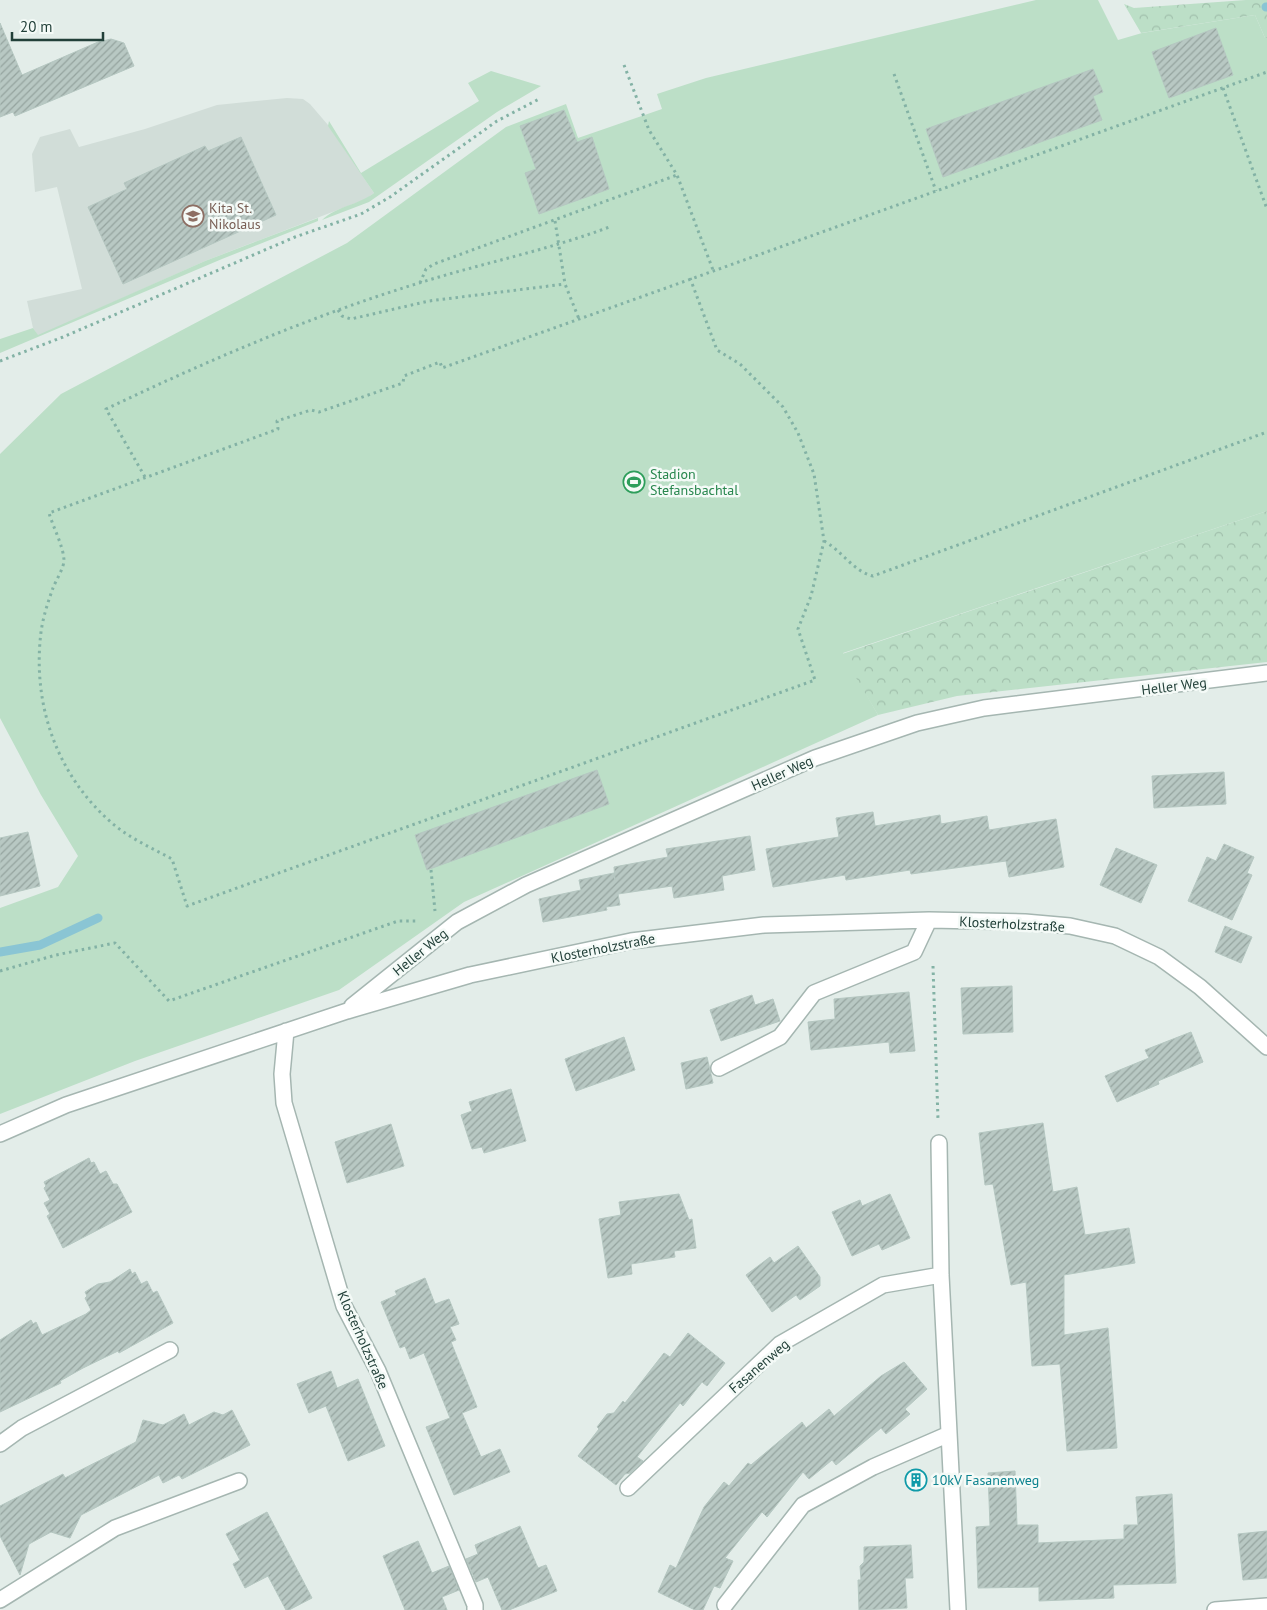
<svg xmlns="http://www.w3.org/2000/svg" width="1267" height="1610" viewBox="0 0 1267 1610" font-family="'PT Sans',sans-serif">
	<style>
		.built { fill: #d1ddd8 }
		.green { fill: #bcdfc7 }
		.forest { fill: url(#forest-crowns) }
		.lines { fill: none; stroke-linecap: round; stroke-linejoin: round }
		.stream { stroke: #8ac5d4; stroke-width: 9 }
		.building { fill: url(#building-hatch); stroke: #b5c7c1 }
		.minor-casing { stroke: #a5b6b1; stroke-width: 18 }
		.path { stroke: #83b2a5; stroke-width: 3; stroke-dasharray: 2.5 4; stroke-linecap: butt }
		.minor { stroke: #fff; stroke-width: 15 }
		.labels { text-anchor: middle; stroke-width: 5; stroke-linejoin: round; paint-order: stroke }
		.education-label { font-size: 14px; fill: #785e54; stroke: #f4faf7; text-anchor: start }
		.leisure-label { font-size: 14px; fill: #27864d; stroke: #f4faf7; text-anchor: start }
		.street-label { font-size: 14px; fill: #224039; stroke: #f4faf7 }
		.culture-label { font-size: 14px; fill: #0d838f; stroke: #f4faf7; text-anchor: start }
	</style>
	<defs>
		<pattern id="forest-crowns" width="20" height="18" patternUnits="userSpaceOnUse" patternTransform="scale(1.25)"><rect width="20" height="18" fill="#bcdfc7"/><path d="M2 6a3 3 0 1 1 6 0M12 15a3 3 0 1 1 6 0" fill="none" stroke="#a1c0ac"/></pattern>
		<pattern id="building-hatch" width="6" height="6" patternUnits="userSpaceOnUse" patternTransform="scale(1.25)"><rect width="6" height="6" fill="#b8c8c3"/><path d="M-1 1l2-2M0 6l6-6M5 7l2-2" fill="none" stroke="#95a49f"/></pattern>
	</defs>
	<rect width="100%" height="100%" fill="#e3ede9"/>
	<path class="built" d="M 287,98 L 303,99 L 310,104 L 328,125 L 374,193 L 366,199 L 205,261 L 38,336 L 33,328 L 27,301 L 82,289 L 57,187 L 35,192 L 32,154 L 40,137 L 70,129 L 79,147 L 145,129 L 217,105 Z"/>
	<path class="green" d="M 1036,0 L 1098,0 L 1118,40 L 1142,33 L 1255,15 L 1265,38 L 1267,38 L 1267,511 L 843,653 L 878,715 L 464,902 L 339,990 L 135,1061 L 0,1114 L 0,908 L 58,887 L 78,856 L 41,795 L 0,718 L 0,454 L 61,394 L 347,243 L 506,127 L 566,104 L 578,138 L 662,109 L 657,94 L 706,78 Z
		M 491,71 L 541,86 L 497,112 L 369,202 L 322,220 C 337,206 358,205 374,193 L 328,126 L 329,121 L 361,173 L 479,101 L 468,83 Z
		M 318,218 L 318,221 L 222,259 L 0,353 L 0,339 L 33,328 L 38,335 L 205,261 Z"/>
	<path class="forest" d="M 1246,0 L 1267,0 L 1267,38 L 1265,38 L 1255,15 L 1141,33 L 1124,4 L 1134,8 Z
		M 1267,511 L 1267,662 L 957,696 L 878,715 L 842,654 Z"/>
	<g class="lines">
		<path class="stream" d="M 1266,7 L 1267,7
			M 0,952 L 40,945 L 98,918"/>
	</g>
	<path class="building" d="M 0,23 L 22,75 L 98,42 L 111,39 L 124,43 L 134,66 L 15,116 L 13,112 L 0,117 Z
		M 1216,28 L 1233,75 L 1169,98 L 1152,52 Z
		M 1093,69 L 1103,92 L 1093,96 L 1102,120 L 943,177 L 926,129 Z
		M 564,110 L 577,142 L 592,137 L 609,189 L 539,214 L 525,173 L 536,169 L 520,126 Z
		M 241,137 L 276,215 L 123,284 L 88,207 L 127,189 L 124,183 L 205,146 L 208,151 Z
		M 597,770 L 609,804 L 427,870 L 415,835 Z
		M 1224,772 L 1226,804 L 1154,808 L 1152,776 Z
		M 873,812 L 875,826 L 940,815 L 941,824 L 987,816 L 989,830 L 1056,819 L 1064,867 L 1009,877 L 1006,861 L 911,874 L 910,870 L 846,880 L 845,875 L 773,887 L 766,849 L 839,837 L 836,818 Z
		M 28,832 L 40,886 L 0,896 L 0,838 Z
		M 750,836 L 755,870 L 722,876 L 724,890 L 674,898 L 672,886 L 618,894 L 620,905 L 606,907 L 607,910 L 543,922 L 539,899 L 581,890 L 579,880 L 614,873 L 615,880 L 614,867 L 668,857 L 666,849 Z
		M 1224,844 L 1254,857 L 1247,873 L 1252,875 L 1232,920 L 1188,901 L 1207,857 L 1216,861 Z
		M 1116,848 L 1157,865 L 1141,903 L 1100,885 Z
		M 1225,926 L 1252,937 L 1241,963 L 1215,952 Z
		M 1012,986 L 1013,1032 L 963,1034 L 961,988 Z
		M 909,992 L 915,1051 L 890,1053 L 889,1042 L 811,1050 L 808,1022 L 835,1019 L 834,999 Z
		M 752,995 L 755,1005 L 773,999 L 780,1021 L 721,1041 L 710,1010 Z
		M 1191,1032 L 1203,1062 L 1158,1081 L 1159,1084 L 1117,1102 L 1105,1076 L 1149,1058 L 1145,1050 Z
		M 624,1037 L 635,1070 L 576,1091 L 565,1059 Z
		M 707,1057 L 713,1083 L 686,1089 L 681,1063 Z
		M 511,1089 L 526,1141 L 484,1153 L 482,1147 L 472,1149 L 461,1115 L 472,1111 L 469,1102 Z
		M 1043,1123 L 1053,1192 L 1077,1187 L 1085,1235 L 1129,1228 L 1135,1263 L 1064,1275 L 1064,1335 L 1108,1328 L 1117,1448 L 1067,1451 L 1060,1364 L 1032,1366 L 1026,1282 L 1011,1285 L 993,1184 L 985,1185 L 979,1133 Z
		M 391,1124 L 404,1166 L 347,1183 L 335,1142 Z
		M 89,1158 L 91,1163 L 94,1162 L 100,1174 L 106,1171 L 113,1184 L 117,1184 L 132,1212 L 63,1248 L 47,1216 L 50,1214 L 44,1203 L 50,1200 L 44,1188 L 46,1186 L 44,1182 Z
		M 679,1194 L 689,1220 L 692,1219 L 696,1248 L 674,1251 L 675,1257 L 631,1264 L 632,1274 L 608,1278 L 599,1219 L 621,1215 L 619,1202 Z
		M 890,1194 L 910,1238 L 882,1250 L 879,1244 L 852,1256 L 832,1212 L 860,1200 L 862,1206 Z
		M 798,1246 L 820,1277 L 820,1286 L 800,1300 L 796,1295 L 772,1312 L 746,1275 L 770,1257 L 774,1263 Z
		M 130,1269 L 132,1274 L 135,1272 L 141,1284 L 147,1281 L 153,1293 L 157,1291 L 173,1323 L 119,1353 L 118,1351 L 83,1368 L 60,1381 L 61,1383 L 0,1412 L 0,1340 L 31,1320 L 33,1324 L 36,1322 L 42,1335 L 86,1314 L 91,1310 L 85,1298 L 87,1296 L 85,1292 L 98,1284 L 110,1282 Z
		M 425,1278 L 435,1304 L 449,1299 L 459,1324 L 450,1327 L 456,1340 L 451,1342 L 477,1407 L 462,1413 L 481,1457 L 500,1449 L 510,1472 L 454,1495 L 426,1427 L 450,1418 L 424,1353 L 410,1359 L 405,1346 L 400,1348 L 381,1302 L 397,1295 L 395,1291 Z
		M 688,1333 L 725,1363 L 707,1386 L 702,1382 L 683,1406 L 680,1403 L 637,1457 L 643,1461 L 630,1473 L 625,1474 L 616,1485 L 578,1456 L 599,1429 L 597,1427 L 607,1414 L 614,1413 L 623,1401 L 625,1403 L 664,1353 L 670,1357 Z
		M 904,1362 L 927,1389 L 905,1409 L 910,1414 L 886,1434 L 881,1428 L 836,1465 L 832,1460 L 809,1479 L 803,1472 L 767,1517 L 762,1512 L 725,1558 L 733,1561 L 720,1588 L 714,1586 L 703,1610 L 695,1610 L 658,1592 L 670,1565 L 676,1568 L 704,1507 L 724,1482 L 729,1486 L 748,1463 L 751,1465 L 802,1422 L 806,1428 L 829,1409 L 834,1416 L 881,1376 Z
		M 331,1371 L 337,1388 L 358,1379 L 385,1446 L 348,1461 L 326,1406 L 309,1413 L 297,1384 Z
		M 232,1410 L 250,1445 L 182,1479 L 179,1475 L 163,1483 L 159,1475 L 81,1515 L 70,1538 L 51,1532 L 29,1544 L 20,1575 L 0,1536 L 0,1506 L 63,1474 L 65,1478 L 136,1442 L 143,1420 L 163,1425 L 184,1414 L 189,1425 L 214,1412 L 223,1415 Z
		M 1015,1471 L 1017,1525 L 1038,1525 L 1038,1543 L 1124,1539 L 1124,1525 L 1138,1525 L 1136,1497 L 1172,1494 L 1176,1583 L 1113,1585 L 1114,1598 L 1039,1601 L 1039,1587 L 978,1588 L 976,1527 L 990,1526 L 988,1473 Z
		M 267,1512 L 312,1598 L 289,1610 L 286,1610 L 268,1576 L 245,1588 L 233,1564 L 240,1560 L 226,1534 Z
		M 520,1526 L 538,1568 L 546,1565 L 557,1591 L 509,1610 L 502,1610 L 488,1577 L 476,1582 L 466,1559 L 478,1554 L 475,1545 Z
		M 1267,1531 L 1267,1578 L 1243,1580 L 1238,1534 Z
		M 418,1541 L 432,1573 L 449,1566 L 459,1590 L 442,1597 L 447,1610 L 405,1610 L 383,1556 Z
		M 911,1545 L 913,1578 L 905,1578 L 907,1608 L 859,1610 L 858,1580 L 861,1580 L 860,1566 L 864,1562 L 864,1547 Z"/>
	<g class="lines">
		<g class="minor-casing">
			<path id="minor" d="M 352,1006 L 457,922 L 526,885 L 815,758 L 917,723 L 984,708 L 1267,673
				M 286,1031 L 282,1074 L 284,1103 L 344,1306 L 378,1371 L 475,1605 L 475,1610
				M 719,1068 L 780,1037 L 814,993 L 914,952 L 929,920
				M 0,1134 L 66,1105 L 347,1011 L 470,975 L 631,941 L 764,925 L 929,920 L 1025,922 L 1070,926 L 1115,936 L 1159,957 L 1200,987 L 1267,1047
				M 939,1143 L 941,1275 L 958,1610
				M 0,1444 L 22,1428 L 170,1350
				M 628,1488 L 780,1344 L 883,1285 L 941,1275
				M 0,1600 L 115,1528 L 239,1481
				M 725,1605 L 803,1505 L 873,1467 L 949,1434
				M 1215,1610 L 1267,1606"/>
		</g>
		<path class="path" d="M 624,65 L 649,130 L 677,175 L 713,270
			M 894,74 L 936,191
			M 1223,88 L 1267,209
			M 555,221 L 565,284 L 579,319
			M 690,278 L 717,350 L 740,364 L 783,407 L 798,433 L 814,474 L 824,541 L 811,596 L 798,629 L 815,680 L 187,906 L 172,859 C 152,848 131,839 113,824 C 57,776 32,705 41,632 C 43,617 48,602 53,588 C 56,580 64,568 64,560 C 63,545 53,527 49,513 L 278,429 L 277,421 L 311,410 L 319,412 L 403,383 L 404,376 L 440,362 L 442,368 C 717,270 992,171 1267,72
			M 420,283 L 426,269 L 434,264 L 677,175
			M 338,310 L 342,316 L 351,319 L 429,301 L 565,284
			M 0,361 L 63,337 L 295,237 L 361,214 L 390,197 L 497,121 L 541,98
			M 145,477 L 106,409 C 207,361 311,316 419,283 C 483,263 549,250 612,226
			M 824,541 C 841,550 854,572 873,576 L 1267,432
			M 431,870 L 435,911
			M 933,966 L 938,1120
			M 0,971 L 56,955 L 115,943 L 169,1001 L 398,921 L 419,921"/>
		<use href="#minor" class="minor"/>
	</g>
	<defs>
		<g id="school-ring" transform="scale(1.125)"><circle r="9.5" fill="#f4faf7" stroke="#8d6e63" stroke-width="1.5"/><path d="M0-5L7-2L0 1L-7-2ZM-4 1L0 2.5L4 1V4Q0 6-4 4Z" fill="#8d6e63"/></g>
		<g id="stadium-ring" transform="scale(1.125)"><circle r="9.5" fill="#f4faf7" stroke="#2e9e5b" stroke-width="1.5"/><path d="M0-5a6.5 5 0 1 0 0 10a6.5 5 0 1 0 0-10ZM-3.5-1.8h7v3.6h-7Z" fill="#2e9e5b"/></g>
		<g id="building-ring" transform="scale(1.125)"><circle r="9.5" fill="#f4faf7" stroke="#0f9aa8" stroke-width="1.5"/><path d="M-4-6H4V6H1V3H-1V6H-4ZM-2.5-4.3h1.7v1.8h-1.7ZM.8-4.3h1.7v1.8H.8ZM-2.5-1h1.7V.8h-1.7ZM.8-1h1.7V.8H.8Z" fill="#0f9aa8"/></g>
	</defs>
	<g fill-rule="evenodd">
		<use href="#school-ring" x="193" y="216"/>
		<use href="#stadium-ring" x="634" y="482"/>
		<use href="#building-ring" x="916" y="1480"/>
	</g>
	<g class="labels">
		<g class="education-label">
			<text x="209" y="213">Kita St.<tspan x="209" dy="16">Nikolaus</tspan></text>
		</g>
		<g class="leisure-label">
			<text x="650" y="479">Stadion<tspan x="650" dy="16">Stefansbachtal</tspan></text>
		</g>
		<g class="street-label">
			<text transform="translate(1174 686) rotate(-7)" y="5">Heller Weg</text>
			<text transform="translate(782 773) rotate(-24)" y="5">Heller Weg</text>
			<text transform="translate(1012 924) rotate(3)" y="5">Klosterholzstraße</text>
			<text transform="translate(603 948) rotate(-11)" y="5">Klosterholzstraße</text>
			<text transform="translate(420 952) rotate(-39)" y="5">Heller Weg</text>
			<text transform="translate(363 1340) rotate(66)" y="5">Klosterholzstraße</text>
			<text transform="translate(759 1366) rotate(-41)" y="5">Fasanenweg</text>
		</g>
		<g class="culture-label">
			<text x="932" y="1485">10kV Fasanenweg</text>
		</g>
	</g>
	<path d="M12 32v8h91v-8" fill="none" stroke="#224039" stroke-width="2.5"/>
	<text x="20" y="32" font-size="15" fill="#224039" stroke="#f4faf7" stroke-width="4" paint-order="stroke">20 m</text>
</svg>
